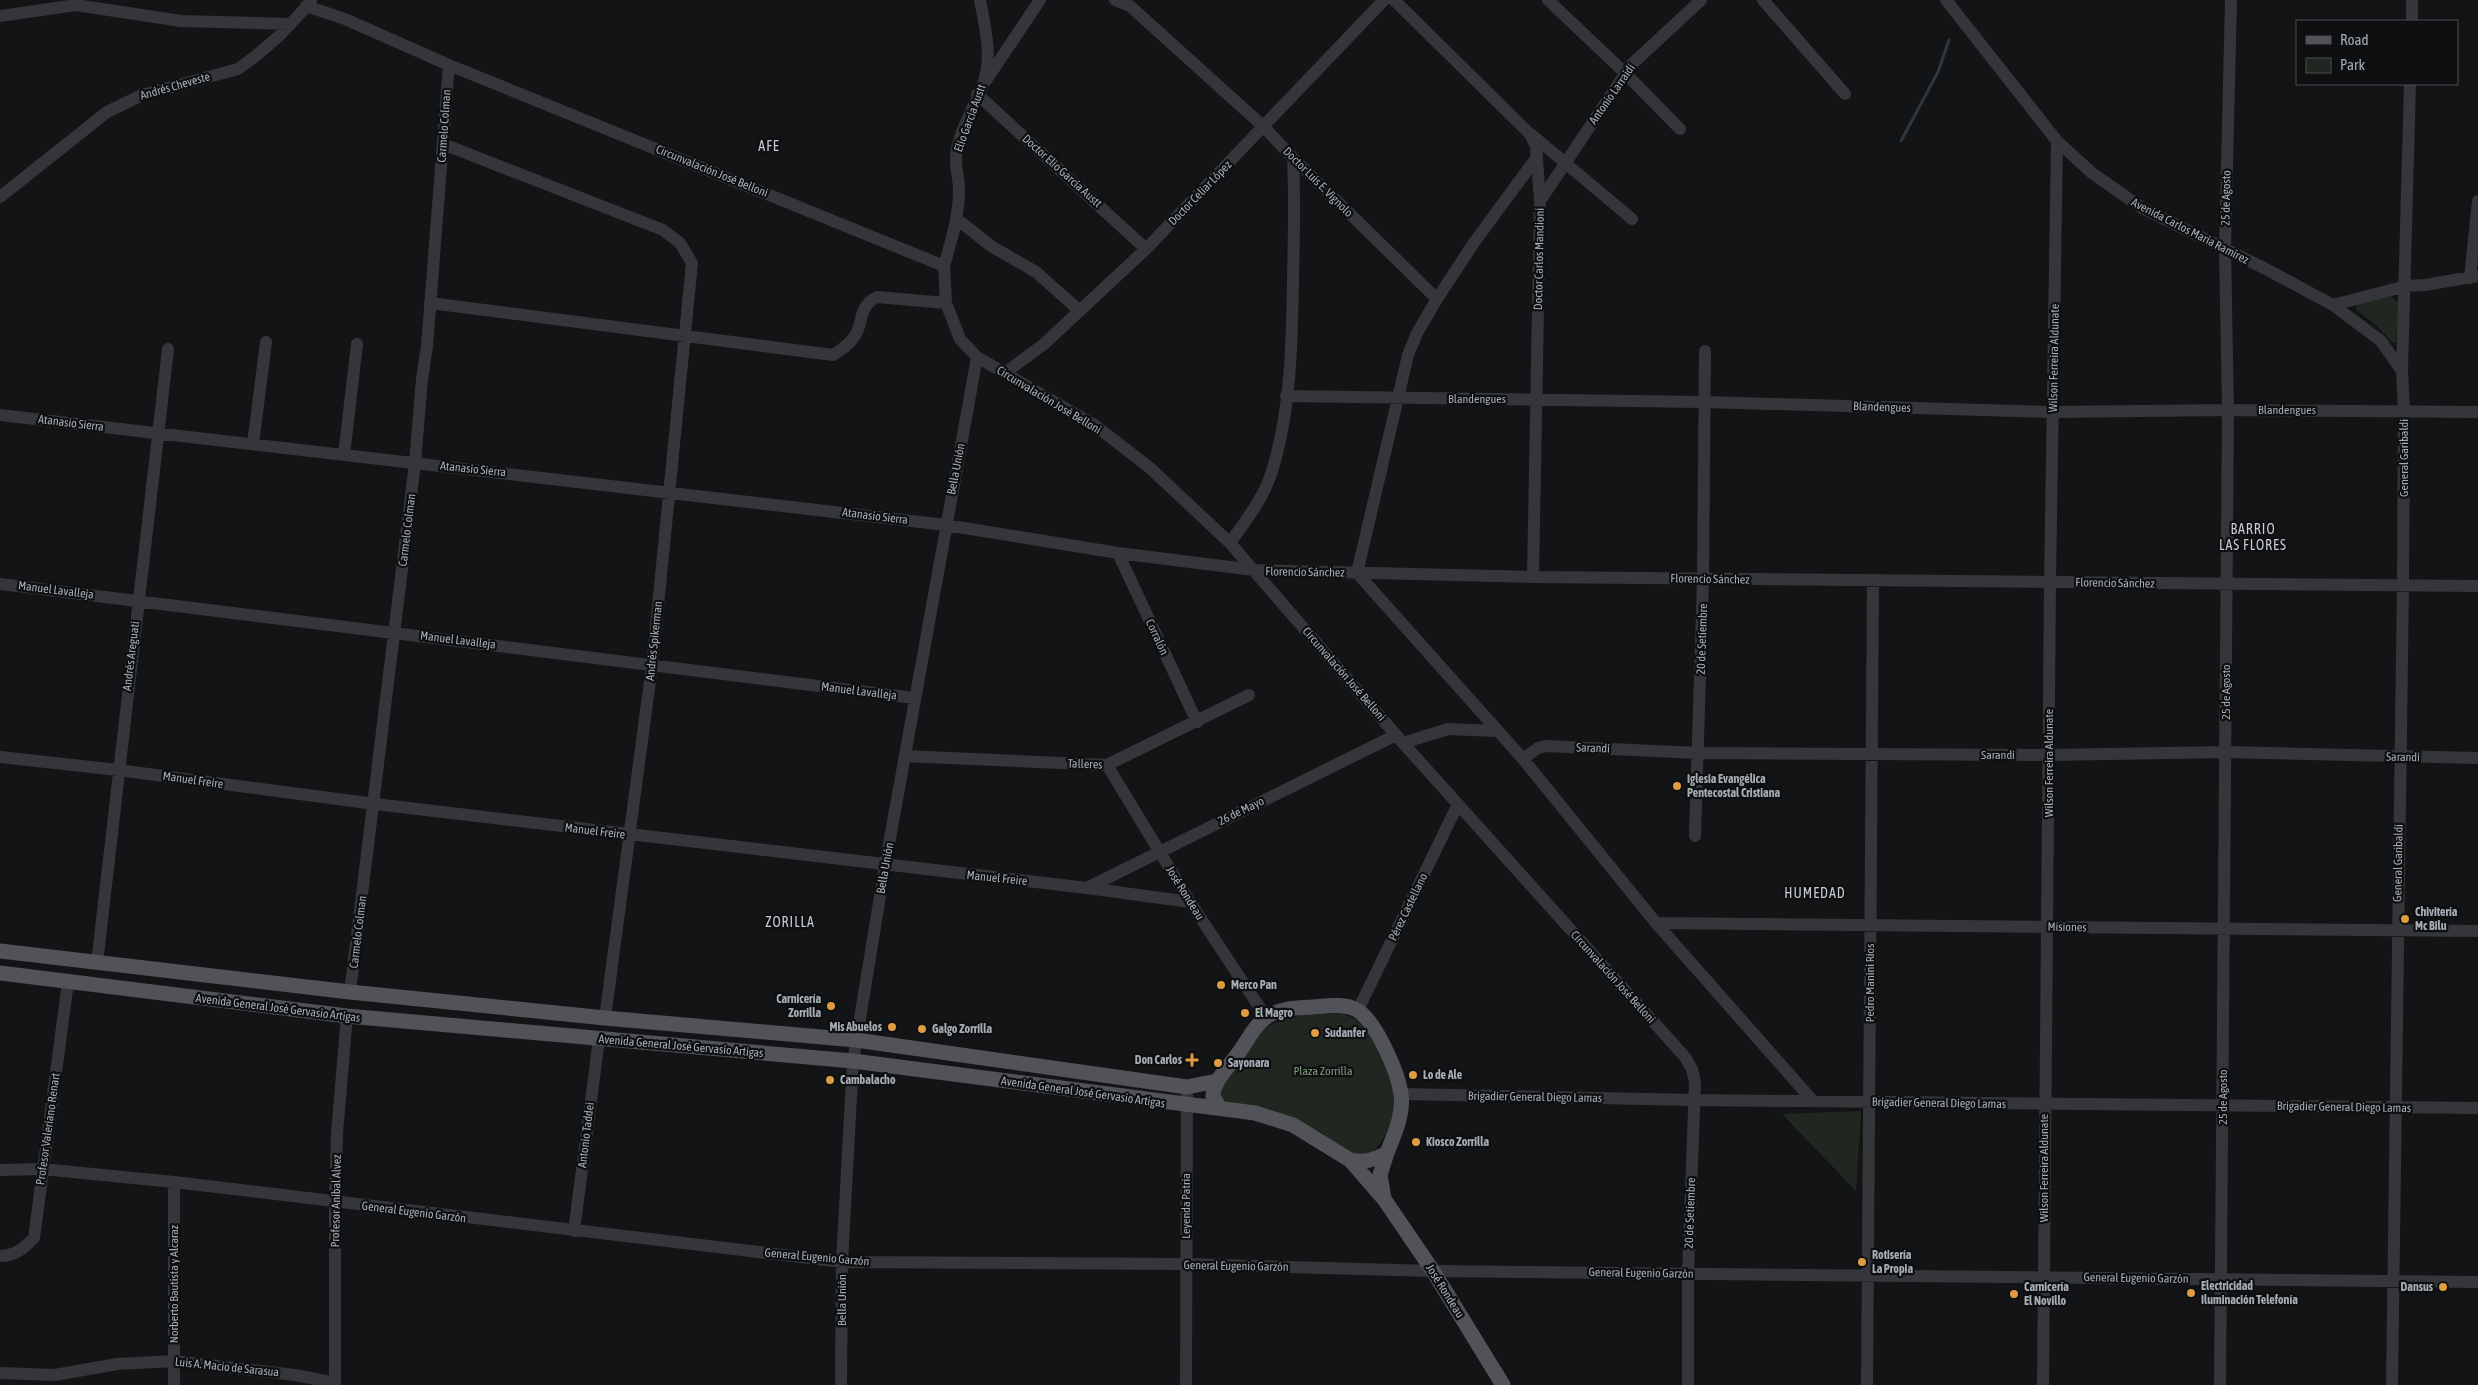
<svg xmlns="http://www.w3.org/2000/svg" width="2478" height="1385" viewBox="0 0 2478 1385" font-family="'Asap Condensed',sans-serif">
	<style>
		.green { fill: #202720 }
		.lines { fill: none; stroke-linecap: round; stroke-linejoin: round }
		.stream { stroke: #2e373c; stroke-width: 3 }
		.minor { stroke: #353639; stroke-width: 12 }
		.major { stroke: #515358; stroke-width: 15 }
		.poi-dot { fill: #e09c40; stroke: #0e0f10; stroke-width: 2 }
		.labels { text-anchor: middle; stroke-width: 4.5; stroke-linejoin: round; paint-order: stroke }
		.street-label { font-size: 12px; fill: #a6acb4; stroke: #0e0f10 }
		.poi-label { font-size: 12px; font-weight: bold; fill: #a6acb4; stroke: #0e0f10; text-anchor: start }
		.park-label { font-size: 12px; fill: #809d7f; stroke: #0e0f10 }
		.neighbourhood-label { font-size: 14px; letter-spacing: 1px; fill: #c7cad0; stroke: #0e0f10 }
	</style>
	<rect width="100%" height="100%" fill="#131415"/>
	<path class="green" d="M 2391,296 L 2399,303 L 2396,342 L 2393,343 L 2377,326 L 2355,309 L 2357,304 Z
		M 1342,1013 C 1349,1016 1357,1019 1362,1024 C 1371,1032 1394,1087 1395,1098 C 1395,1116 1384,1143 1371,1154 L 1350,1154 L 1319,1131 L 1295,1120 L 1223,1104 L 1218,1093 L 1259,1034 C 1282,1012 1312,1015 1342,1013 Z
		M 1861,1111 L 1861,1112 L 1856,1191 L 1782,1114 Z"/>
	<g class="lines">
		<path class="stream" d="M 1901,141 L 1938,72 L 1949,40"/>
		<path class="minor" d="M 1115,0 L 1130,6 L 1264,127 L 1293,158 L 1437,299 L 1417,333 L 1408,355 L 1357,573
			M 1394,0 L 1530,134 L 1536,146 L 1540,201 L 1533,577
			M 1548,0 L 1625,73 L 1680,129
			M 1763,0 L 1845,94
			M 1946,0 L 2057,141 L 2092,173 L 2142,208 L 2264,268 L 2333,305 L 2381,341 L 2402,371
			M 306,6 L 345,19 L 449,65 L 944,266 L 946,303 L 960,339 L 977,357 L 1096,426 L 1150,468 L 1230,543 L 1403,743 L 1685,1057 L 1692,1069 L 1695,1083 L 1688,1273 L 1688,1385
			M 0,16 L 76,5 L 181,21 L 290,24
			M 2412,21 L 2412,0
			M 985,82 L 1040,0
			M 977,94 L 1146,249
			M 1532,135 L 1632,219
			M 443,144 L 663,230 L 680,243 L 692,263 L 652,666 L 605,1018
			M 0,197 L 107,112 L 142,95 L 238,69 L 257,55 L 280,35 L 311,2
			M 1540,201 L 1631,65 L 1701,0
			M 957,219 L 991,246 L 1036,272 L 1080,311
			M 944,266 C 951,241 959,217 959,190 C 959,179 955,167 956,156 C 957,136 976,103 983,84 C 993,58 985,26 980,0
			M 2470,278 L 2478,201
			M 1437,299 L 1473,244 L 1537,157
			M 430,303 L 833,355 C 841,350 849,345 854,337 C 865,323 856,308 877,297 L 946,303
			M 2333,305 L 2406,286 L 2425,285 L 2478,276
			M 1005,373 L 1044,344 L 1146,249 L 1384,0
			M 1286,396 L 1704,402 L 2053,412 L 2228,410 L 2478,412
			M 0,415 L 946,525 L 1118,553 L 1254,570 L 1533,577 L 2478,586
			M 253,444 L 266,342
			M 344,455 L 357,344
			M 1230,543 C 1246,520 1264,498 1272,471 C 1291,410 1292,343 1293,279 C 1294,239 1295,198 1293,158
			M 1118,553 L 1197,722
			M 1357,573 L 1523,759 L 1656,923 L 1813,1101
			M 0,584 L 915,698
			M 1403,743 L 1448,729 L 1496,731
			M 905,756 L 1107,765 L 1249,695
			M 0,757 L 118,770 L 375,804 L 1087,888 L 1190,902
			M 1523,759 L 1538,748 L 1545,746 L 1698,753 L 2049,755 L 2226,752 L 2478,758
			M 1107,765 L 1190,902 L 1266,1017
			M 1695,836 L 1703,579 L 1705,351
			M 1087,888 L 1396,735
			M 1656,923 L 2478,931
			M 97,963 L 168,349
			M 350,992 L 415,463 L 422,379 L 427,346 L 449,65
			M 1358,1010 L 1458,804
			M 1401,1094 L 1694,1100 L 2478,1108
			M 0,1170 L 42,1169 L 174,1182 L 842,1262 L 1186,1264 L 1433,1271 L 2478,1282
			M 174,1182 L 174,1385
			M 574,1231 L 599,1039
			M 0,1256 C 15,1256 24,1248 34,1238 L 68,982
			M 0,1373 L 55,1375 L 117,1364 L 174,1361 L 295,1375 L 335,1383
			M 335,1385 L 335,1202 L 337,1133 L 347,1016
			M 841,1385 L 842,1262 L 853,1061 L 885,866 L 977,357
			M 1186,1385 L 1187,1087
			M 1867,1385 L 1873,580
			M 2043,1385 L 2050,582 L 2057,141
			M 2220,1385 L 2228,410 L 2225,249 L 2231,0
			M 2392,1385 L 2403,584 L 2404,411 L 2402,371 L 2410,84"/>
		<path class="major" d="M 0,951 L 350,992 L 605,1018 L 856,1040 L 1187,1087 L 1217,1081
			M 0,973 L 347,1016 L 853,1061 L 1255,1113 L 1293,1125 L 1350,1160 L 1384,1199 L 1433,1271 L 1503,1385
			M 1220,1108 L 1213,1097 C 1213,1081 1228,1068 1237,1055 C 1247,1042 1254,1025 1268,1016 C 1281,1008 1297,1008 1312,1007 C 1327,1006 1344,1003 1357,1010 C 1376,1021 1398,1073 1401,1094 C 1404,1114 1394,1135 1387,1153 C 1374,1160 1365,1163 1350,1160
			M 1384,1199 L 1380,1175 L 1387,1153"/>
	</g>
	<g class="poi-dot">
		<circle cx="1677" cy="786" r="5"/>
		<circle cx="2405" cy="919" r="5"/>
		<circle cx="1221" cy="985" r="5"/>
		<circle cx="831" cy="1006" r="5"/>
		<circle cx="1245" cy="1013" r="5"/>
		<circle cx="892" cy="1027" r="5"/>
		<circle cx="922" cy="1029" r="5"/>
		<circle cx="1315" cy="1033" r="5"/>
		<path d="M1189.5 1052.5h5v5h5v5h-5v5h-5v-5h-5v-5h5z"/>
		<circle cx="1218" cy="1063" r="5"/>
		<circle cx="1413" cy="1075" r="5"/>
		<circle cx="830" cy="1080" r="5"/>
		<circle cx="1416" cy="1142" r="5"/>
		<circle cx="1862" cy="1262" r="5"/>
		<circle cx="2443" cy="1287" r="5"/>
		<circle cx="2191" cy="1293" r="5"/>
		<circle cx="2014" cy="1294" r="5"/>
	</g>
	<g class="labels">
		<g class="street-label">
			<text transform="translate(175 86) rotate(-16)" y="4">Andrés Cheveste</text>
			<text transform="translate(1612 94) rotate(-55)" y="4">Antonio Larraidi</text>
			<text transform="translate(970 118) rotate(-70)" y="4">Elio García Austt</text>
			<text transform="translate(444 126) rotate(-86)" y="4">Carmelo Colman</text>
			<text transform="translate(712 171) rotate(22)" y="4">Circunvalación José Belloni</text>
			<text transform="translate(1062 171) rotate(42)" y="4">Doctor Elio García Austt</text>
			<text transform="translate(1318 182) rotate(45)" y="4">Doctor Luis E. Vignolo</text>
			<text transform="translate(1200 193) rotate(-46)" y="4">Doctor Celiar López</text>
			<text transform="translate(2226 198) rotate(-89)" y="4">25 de Agosto</text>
			<text transform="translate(2190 231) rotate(27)" y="4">Avenida Carlos María Ramírez</text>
			<text transform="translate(1539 259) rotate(-89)" y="4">Doctor Carlos Mandioni</text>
			<text transform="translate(2054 358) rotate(-89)" y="4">Wilson Ferreira Aldunate</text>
			<text x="1477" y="403">Blandengues</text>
			<text transform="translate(1049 400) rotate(31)" y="4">Circunvalación José Belloni</text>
			<text transform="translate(1882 407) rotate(2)" y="4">Blandengues</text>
			<text x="2287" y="414">Blandengues</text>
			<text transform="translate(71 423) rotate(7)" y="4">Atanasio Sierra</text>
			<text transform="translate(2404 458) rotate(-90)" y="4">General Garibaldi</text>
			<text transform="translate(473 469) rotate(6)" y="4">Atanasio Sierra</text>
			<text transform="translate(956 469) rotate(-79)" y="4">Bella Unión</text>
			<text transform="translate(875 516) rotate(7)" y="4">Atanasio Sierra</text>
			<text transform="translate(407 530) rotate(-83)" y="4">Carmelo Colman</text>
			<text transform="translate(1305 572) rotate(1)" y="4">Florencio Sánchez</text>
			<text transform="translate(1710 579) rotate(1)" y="4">Florencio Sánchez</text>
			<text transform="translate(2115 583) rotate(1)" y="4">Florencio Sánchez</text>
			<text transform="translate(56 590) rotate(7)" y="4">Manuel Lavalleja</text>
			<text transform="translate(1157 637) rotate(65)" y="4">Corralón</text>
			<text transform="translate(1702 639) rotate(-88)" y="4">20 de Setiembre</text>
			<text transform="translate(458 640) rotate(7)" y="4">Manuel Lavalleja</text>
			<text transform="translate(654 641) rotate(-84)" y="4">Andrés Spikerman</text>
			<text transform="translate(131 656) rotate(-83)" y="4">Andrés Areguati</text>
			<text transform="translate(1344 674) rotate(49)" y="4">Circunvalación José Belloni</text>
			<text transform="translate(859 691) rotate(7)" y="4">Manuel Lavalleja</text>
			<text transform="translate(2226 692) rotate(-90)" y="4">25 de Agosto</text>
			<text transform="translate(1593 748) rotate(2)" y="4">Sarandí</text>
			<text x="1998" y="759">Sarandí</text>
			<text transform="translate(2403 757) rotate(1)" y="4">Sarandí</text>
			<text transform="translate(2049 763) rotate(-90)" y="4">Wilson Ferreira Aldunate</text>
			<text transform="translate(1085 764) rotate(2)" y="4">Talleres</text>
			<text transform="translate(193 780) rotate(8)" y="4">Manuel Freire</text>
			<text transform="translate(1241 811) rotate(-26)" y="4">26 de Mayo</text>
			<text transform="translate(595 831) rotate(7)" y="4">Manuel Freire</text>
			<text transform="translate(2398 863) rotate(-89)" y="4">General Garibaldi</text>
			<text transform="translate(885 868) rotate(-80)" y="4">Bella Unión</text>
			<text transform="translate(997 878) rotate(6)" y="4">Manuel Freire</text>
			<text transform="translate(1185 893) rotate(58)" y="4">José Rondeau</text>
			<text transform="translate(1408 907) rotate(-64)" y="4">Pérez Castellano</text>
			<text transform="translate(2067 927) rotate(1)" y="4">Misiones</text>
			<text transform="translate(358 932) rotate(-83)" y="4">Carmelo Colman</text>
			<text transform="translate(1613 977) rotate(48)" y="4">Circunvalación José Belloni</text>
			<text transform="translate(1870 983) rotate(-90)" y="4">Pedro Manini Ríos</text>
			<text transform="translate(278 1008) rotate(7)" y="4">Avenida General José Gervasio Artigas</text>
			<text transform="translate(681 1046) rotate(5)" y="4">Avenida General José Gervasio Artigas</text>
			<text transform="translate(1083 1092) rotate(8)" y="4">Avenida General José Gervasio Artigas</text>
			<text transform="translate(1535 1097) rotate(1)" y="4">Brigadier General Diego Lamas</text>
			<text transform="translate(2223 1097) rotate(-90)" y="4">25 de Agosto</text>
			<text transform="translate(1939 1103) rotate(1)" y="4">Brigadier General Diego Lamas</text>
			<text transform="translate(2344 1107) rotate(1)" y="4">Brigadier General Diego Lamas</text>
			<text transform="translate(48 1129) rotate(-82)" y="4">Profesor Valeriano Renart</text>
			<text transform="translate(586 1135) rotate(-83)" y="4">Antonio Taddei</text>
			<text transform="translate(2044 1168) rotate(-90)" y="4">Wilson Ferreira Aldunate</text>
			<text transform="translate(336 1201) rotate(-89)" y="4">Profesor Aníbal Alvez</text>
			<text transform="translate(1186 1206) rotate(-90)" y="4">Leyenda Patria</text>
			<text transform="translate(414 1212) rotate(7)" y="4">General Eugenio Garzón</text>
			<text transform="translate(1690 1213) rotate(-88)" y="4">20 de Setiembre</text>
			<text transform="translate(817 1257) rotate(5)" y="4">General Eugenio Garzón</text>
			<text transform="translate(1236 1266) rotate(1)" y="4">General Eugenio Garzón</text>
			<text transform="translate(1641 1273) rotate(1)" y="4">General Eugenio Garzón</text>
			<text transform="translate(2136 1278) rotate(1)" y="4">General Eugenio Garzón</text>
			<text transform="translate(174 1284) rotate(-90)" y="4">Norberto Bautista y Alcaraz</text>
			<text transform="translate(1445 1291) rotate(58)" y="4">José Rondeau</text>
			<text transform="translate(842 1300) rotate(-90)" y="4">Bella Unión</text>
			<text transform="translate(227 1367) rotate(6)" y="4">Luis A. Macio de Sarasua</text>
		</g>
		<g class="poi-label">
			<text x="1687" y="783">Iglesia Evangélica<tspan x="1687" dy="14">Pentecostal Cristiana</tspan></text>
			<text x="2415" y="916">Chivitería<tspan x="2415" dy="14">Mc Bilu</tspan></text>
			<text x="1231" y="989">Merco Pan</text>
			<text x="821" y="1003" text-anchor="end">Carnicería<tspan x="821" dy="14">Zorrilla</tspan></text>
			<text x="1255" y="1017">El Magro</text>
			<text x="882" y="1031" text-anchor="end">Mis Abuelos</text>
			<text x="932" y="1033">Galgo Zorrilla</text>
			<text x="1325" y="1037">Sudanfer</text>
			<text x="1182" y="1064" text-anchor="end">Don Carlos</text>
			<text x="1228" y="1067">Sayonara</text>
			<text x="1423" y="1079">Lo de Ale</text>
			<text x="840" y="1084">Cambalacho</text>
			<text x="1426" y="1146">Kiosco Zorrilla</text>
			<text x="1872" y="1259">Rotisería<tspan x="1872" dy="14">La Propia</tspan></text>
			<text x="2201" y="1290">Electricidad<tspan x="2201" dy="14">Iluminación Telefonía</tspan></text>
			<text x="2024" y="1291">Carnicería<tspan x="2024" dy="14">El Novillo</tspan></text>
			<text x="2433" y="1291" text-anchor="end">Dansus</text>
		</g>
		<g class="park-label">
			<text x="1323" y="1075">Plaza Zorrilla</text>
		</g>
		<g class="neighbourhood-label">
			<text x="769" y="151">AFE</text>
			<text x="2253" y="534">BARRIO<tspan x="2253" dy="16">LAS FLORES</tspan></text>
			<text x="1815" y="898">HUMEDAD</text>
			<text x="790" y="927">ZORILLA</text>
		</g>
	</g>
	<rect x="2296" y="20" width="162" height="65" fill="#0e0f10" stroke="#4b4e52"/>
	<rect x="2306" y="36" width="25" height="8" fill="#515358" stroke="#4b4e52"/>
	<text x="2340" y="45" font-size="15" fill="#a6acb4">Road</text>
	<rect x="2306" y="58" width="25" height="15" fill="#202720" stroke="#4b4e52"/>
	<text x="2340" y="70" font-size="15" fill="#a6acb4">Park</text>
</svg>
